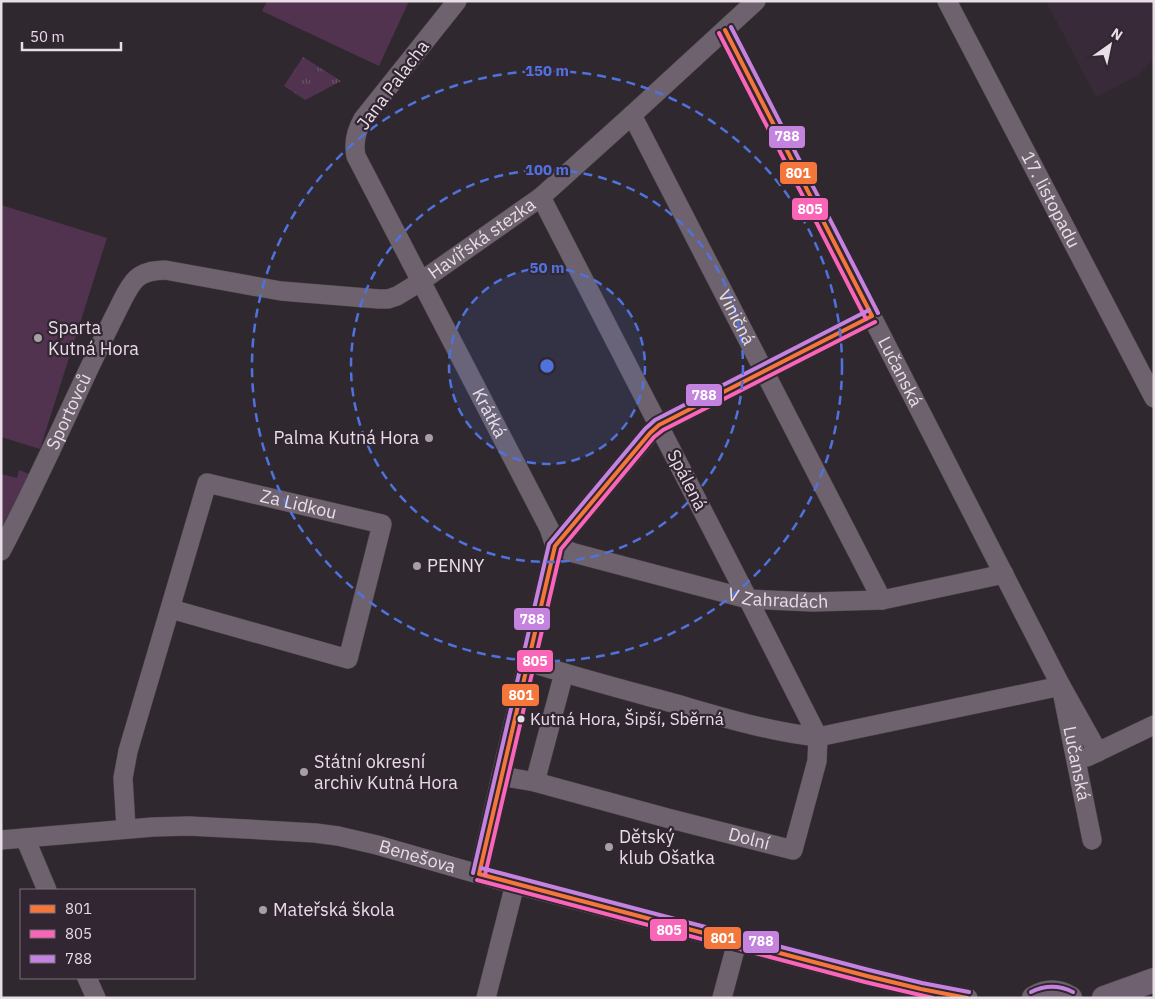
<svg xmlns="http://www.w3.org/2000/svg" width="1155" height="999" viewBox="0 0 1155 999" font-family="'IBM Plex Sans',sans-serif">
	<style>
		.built { fill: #392a39 }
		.green { fill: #513350 }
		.park { fill: url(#park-tufts) }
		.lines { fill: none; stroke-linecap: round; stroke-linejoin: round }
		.minor-casing { stroke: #4c474b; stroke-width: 20 }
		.major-casing { stroke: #4c474b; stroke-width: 25 }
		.minor { stroke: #6e626e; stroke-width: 19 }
		.major { stroke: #706170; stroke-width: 24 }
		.bus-1-casing { stroke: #322632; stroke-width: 8 }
		.bus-2-casing { stroke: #322632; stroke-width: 8 }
		.bus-3-casing { stroke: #322632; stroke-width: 8 }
		.bus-1 { stroke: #f5763a; stroke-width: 4 }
		.bus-2 { stroke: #fa66b7; stroke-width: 4 }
		.bus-3 { stroke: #c483df; stroke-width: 4 }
		.ring { fill: none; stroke: #5072dc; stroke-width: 2.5; stroke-dasharray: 9 6 }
		.poi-dot { fill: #a79fa6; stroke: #322632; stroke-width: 2 }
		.bus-dot { fill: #e7dee6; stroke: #322632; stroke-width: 2 }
		.labels { text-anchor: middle; stroke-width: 4.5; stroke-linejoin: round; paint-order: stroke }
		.bus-label { font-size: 17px; fill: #e7dee6; stroke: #322632; text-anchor: start }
		.street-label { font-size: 18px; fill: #e7dee6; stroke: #322632 }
		.poi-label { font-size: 18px; fill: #e7dee6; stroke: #322632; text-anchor: start }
		.centre { fill: #5072dc; stroke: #322632; stroke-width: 2.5 }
		.ring-label { font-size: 15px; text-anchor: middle; font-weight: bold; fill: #5072dc; stroke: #322632; stroke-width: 4.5; stroke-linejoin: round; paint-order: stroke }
		.line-badge { stroke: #322632; stroke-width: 2 }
		.badge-label { font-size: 14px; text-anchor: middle; font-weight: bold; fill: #fff }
	</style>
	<defs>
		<pattern id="park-tufts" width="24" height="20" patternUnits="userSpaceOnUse" patternTransform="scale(1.25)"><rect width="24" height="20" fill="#513350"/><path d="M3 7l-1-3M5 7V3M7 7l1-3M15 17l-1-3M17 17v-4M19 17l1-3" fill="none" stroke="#6a5069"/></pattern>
	</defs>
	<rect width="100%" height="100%" fill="#2f292f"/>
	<path class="built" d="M 1046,1 L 1154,1 L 1154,59 L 1137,76 L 1096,97 Z"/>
	<path class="green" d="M 267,1 L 409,1 L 379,66 L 262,11 Z
		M 1,205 L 107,238 L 40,449 L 1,437 Z
		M 19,470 L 34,476 L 1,538 L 1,474 L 17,478 Z"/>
	<path class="park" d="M 303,57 L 341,81 L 305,100 L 284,86 Z"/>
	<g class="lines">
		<g class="minor-casing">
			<g id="minor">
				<path id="s1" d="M 457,1 L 363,119 C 356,131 353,142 356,156 L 549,528 L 555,546"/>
				<path id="s2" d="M 947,1 L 1154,398"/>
				<path id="s3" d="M 725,30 L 1061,686 L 1092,840"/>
				<path id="s4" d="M 632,115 L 882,600"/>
				<path id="s5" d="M 555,546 L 574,553 L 748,599 L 813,602 L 882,600 L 1004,574"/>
				<path id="s6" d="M 1,551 C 35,487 64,421 95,356 C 104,337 113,319 122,301 C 126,293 130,285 136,279 C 144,271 155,271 165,270 L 281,291 L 379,299 L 388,299 L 397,296 L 420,282 L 541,197 L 632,115 L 756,1"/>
				<path d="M 528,662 C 579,678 629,691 680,705 C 725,718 771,732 818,737 L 1061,686 L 1098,752"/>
				<path d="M 1087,757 L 1154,725"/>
				<path id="s7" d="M 501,776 L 535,782 L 667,818 L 793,850 L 817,761 L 818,737 L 748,599 L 541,197"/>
				<path d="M 535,782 L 564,673"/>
				<path id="s8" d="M 126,828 L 123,778 L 128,751 L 207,483 L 382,524 L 348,659 L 171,609"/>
				<path d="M 25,838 L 47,890"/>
				<path id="s9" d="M 1,840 L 153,827 L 189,826 L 246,829 L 315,833 L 338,836 L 377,845 L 499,880 L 867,976 L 921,989 L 968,998"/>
				<path d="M 479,874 L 501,776 L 555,546 L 650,433 L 659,425 L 872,316"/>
				<path d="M 87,978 L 96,998"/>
				<path d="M 486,998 L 515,884"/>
				<path d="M 722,998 L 737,942"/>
			</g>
		</g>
		<g class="major-casing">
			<path id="major" d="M 1034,998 C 1046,991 1058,991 1070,998
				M 1104,998 L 1154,980"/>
		</g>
		<use href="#minor" class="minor"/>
		<use href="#major" class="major"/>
		<g class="bus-1-casing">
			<path id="bus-1" d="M 725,30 L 872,316
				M 479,874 L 555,546 L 650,433 L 659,425 L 872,316
				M 479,874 L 867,976 L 921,989 L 967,998"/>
		</g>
		<g class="bus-2-casing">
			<path id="bus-2" d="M 719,33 L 866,319
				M 485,875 L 561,549 L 654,437 L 663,430 L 875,322
				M 477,880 L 865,982 L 933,998"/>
		</g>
		<g class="bus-3-casing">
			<path id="bus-3" d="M 731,27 L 878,313
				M 481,868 L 869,970 L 922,983 L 969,992
				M 473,873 L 549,544 L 645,429 L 655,420 L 869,310
				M 1031,992 C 1045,985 1059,985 1073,992"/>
		</g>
		<use href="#bus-1" class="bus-1"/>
		<use href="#bus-2" class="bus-2"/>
		<use href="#bus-3" class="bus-3"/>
	</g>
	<circle cx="547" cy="366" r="98" fill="#5072dc" fill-opacity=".12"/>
	<g class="ring">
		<circle cx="547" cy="366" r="98"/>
		<circle cx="547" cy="366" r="196"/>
		<circle cx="547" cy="366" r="295"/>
	</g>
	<g class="poi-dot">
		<circle cx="38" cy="338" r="5"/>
		<circle cx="429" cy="438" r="5"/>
		<circle cx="417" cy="566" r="5"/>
		<circle cx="304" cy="772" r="5"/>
		<circle cx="609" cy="847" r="5"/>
		<circle cx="263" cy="910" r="5"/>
	</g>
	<circle class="bus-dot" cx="521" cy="719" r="4.5"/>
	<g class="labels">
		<g class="bus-label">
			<text x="530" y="725">Kutná Hora, Šipší, Sběrná</text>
		</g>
		<g class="street-label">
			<text transform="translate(393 85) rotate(-53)" y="6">Jana Palacha</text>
			<text dy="6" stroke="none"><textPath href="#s2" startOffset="224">17. listopadu</textPath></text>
			<text dy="6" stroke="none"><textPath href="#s6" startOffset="672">Havířská stezka</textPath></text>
			<text dy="6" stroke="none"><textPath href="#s4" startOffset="228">Viničná</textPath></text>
			<text dy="6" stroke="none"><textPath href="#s3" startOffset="384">Lučanská</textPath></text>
			<text dy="6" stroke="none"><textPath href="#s6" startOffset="155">Sportovců</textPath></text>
			<text dy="6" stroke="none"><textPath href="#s1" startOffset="479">Krátká</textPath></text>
			<text transform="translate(687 480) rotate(63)" y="6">Spálená</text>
			<text dy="6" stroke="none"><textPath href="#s8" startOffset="451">Za Lidkou</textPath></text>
			<text dy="6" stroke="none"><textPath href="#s5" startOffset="230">V Zahradách</textPath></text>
			<text dy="6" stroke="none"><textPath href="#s3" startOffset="816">Lučanská</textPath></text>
			<text dy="6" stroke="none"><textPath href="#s7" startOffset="256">Dolní</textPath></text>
			<text dy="6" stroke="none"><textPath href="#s9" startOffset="420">Benešova</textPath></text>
		</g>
		<g class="poi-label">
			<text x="48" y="334">Sparta<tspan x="48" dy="21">Kutná Hora</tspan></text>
			<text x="419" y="444" text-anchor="end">Palma Kutná Hora</text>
			<text x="427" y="572">PENNY</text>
			<text x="314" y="768">Státní okresní<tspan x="314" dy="21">archiv Kutná Hora</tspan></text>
			<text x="619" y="843">Dětský<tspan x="619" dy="21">klub Ošatka</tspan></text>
			<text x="273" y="916">Mateřská škola</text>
		</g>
	</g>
	<circle cx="547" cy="366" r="8" class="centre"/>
	<g class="ring-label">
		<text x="547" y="76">150 m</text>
		<text x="547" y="175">100 m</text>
		<text x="547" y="273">50 m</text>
	</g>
	<g class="line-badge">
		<rect x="768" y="125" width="38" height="24" rx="5" fill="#c483df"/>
		<rect x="779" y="161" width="39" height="24" rx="5" fill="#f5763a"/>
		<rect x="791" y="197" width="38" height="24" rx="5" fill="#fa66b7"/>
		<rect x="685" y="383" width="38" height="24" rx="5" fill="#c483df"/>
		<rect x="513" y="607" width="38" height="24" rx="5" fill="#c483df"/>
		<rect x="516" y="649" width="38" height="24" rx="5" fill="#fa66b7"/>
		<rect x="501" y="683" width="39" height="24" rx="5" fill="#f5763a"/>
		<rect x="649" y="918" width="39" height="24" rx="5" fill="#fa66b7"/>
		<rect x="703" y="926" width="39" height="24" rx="5" fill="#f5763a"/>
		<rect x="742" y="930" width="38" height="24" rx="5" fill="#c483df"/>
	</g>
	<g class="badge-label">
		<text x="787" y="141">788</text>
		<text x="798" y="178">801</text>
		<text x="810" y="214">805</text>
		<text x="704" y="400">788</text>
		<text x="532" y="624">788</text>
		<text x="535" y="666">805</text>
		<text x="521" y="700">801</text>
		<text x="669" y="935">805</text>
		<text x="723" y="943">801</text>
		<text x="761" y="946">788</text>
	</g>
	<rect width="1155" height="999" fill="none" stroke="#e7dee6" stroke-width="5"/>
	<rect x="20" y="889" width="175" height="90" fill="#322632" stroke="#7a707a"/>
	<rect x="30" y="905" width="25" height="8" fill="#f5763a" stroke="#7a707a"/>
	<text x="65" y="914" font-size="15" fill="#e7dee6">801</text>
	<rect x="30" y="930" width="25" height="8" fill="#fa66b7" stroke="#7a707a"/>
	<text x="65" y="939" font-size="15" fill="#e7dee6">805</text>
	<rect x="30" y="955" width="25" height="8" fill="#c483df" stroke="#7a707a"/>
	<text x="65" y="964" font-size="15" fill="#e7dee6">788</text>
	<g transform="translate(1110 45) rotate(33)" stroke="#322632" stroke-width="4" paint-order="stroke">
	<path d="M0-4L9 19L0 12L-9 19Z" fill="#e7dee6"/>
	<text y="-8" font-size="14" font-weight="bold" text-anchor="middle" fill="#e7dee6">N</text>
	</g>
	<path d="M22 42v8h99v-8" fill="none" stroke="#e7dee6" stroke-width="2.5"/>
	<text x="30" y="42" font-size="15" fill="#e7dee6" stroke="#322632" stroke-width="4" paint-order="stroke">50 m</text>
</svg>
